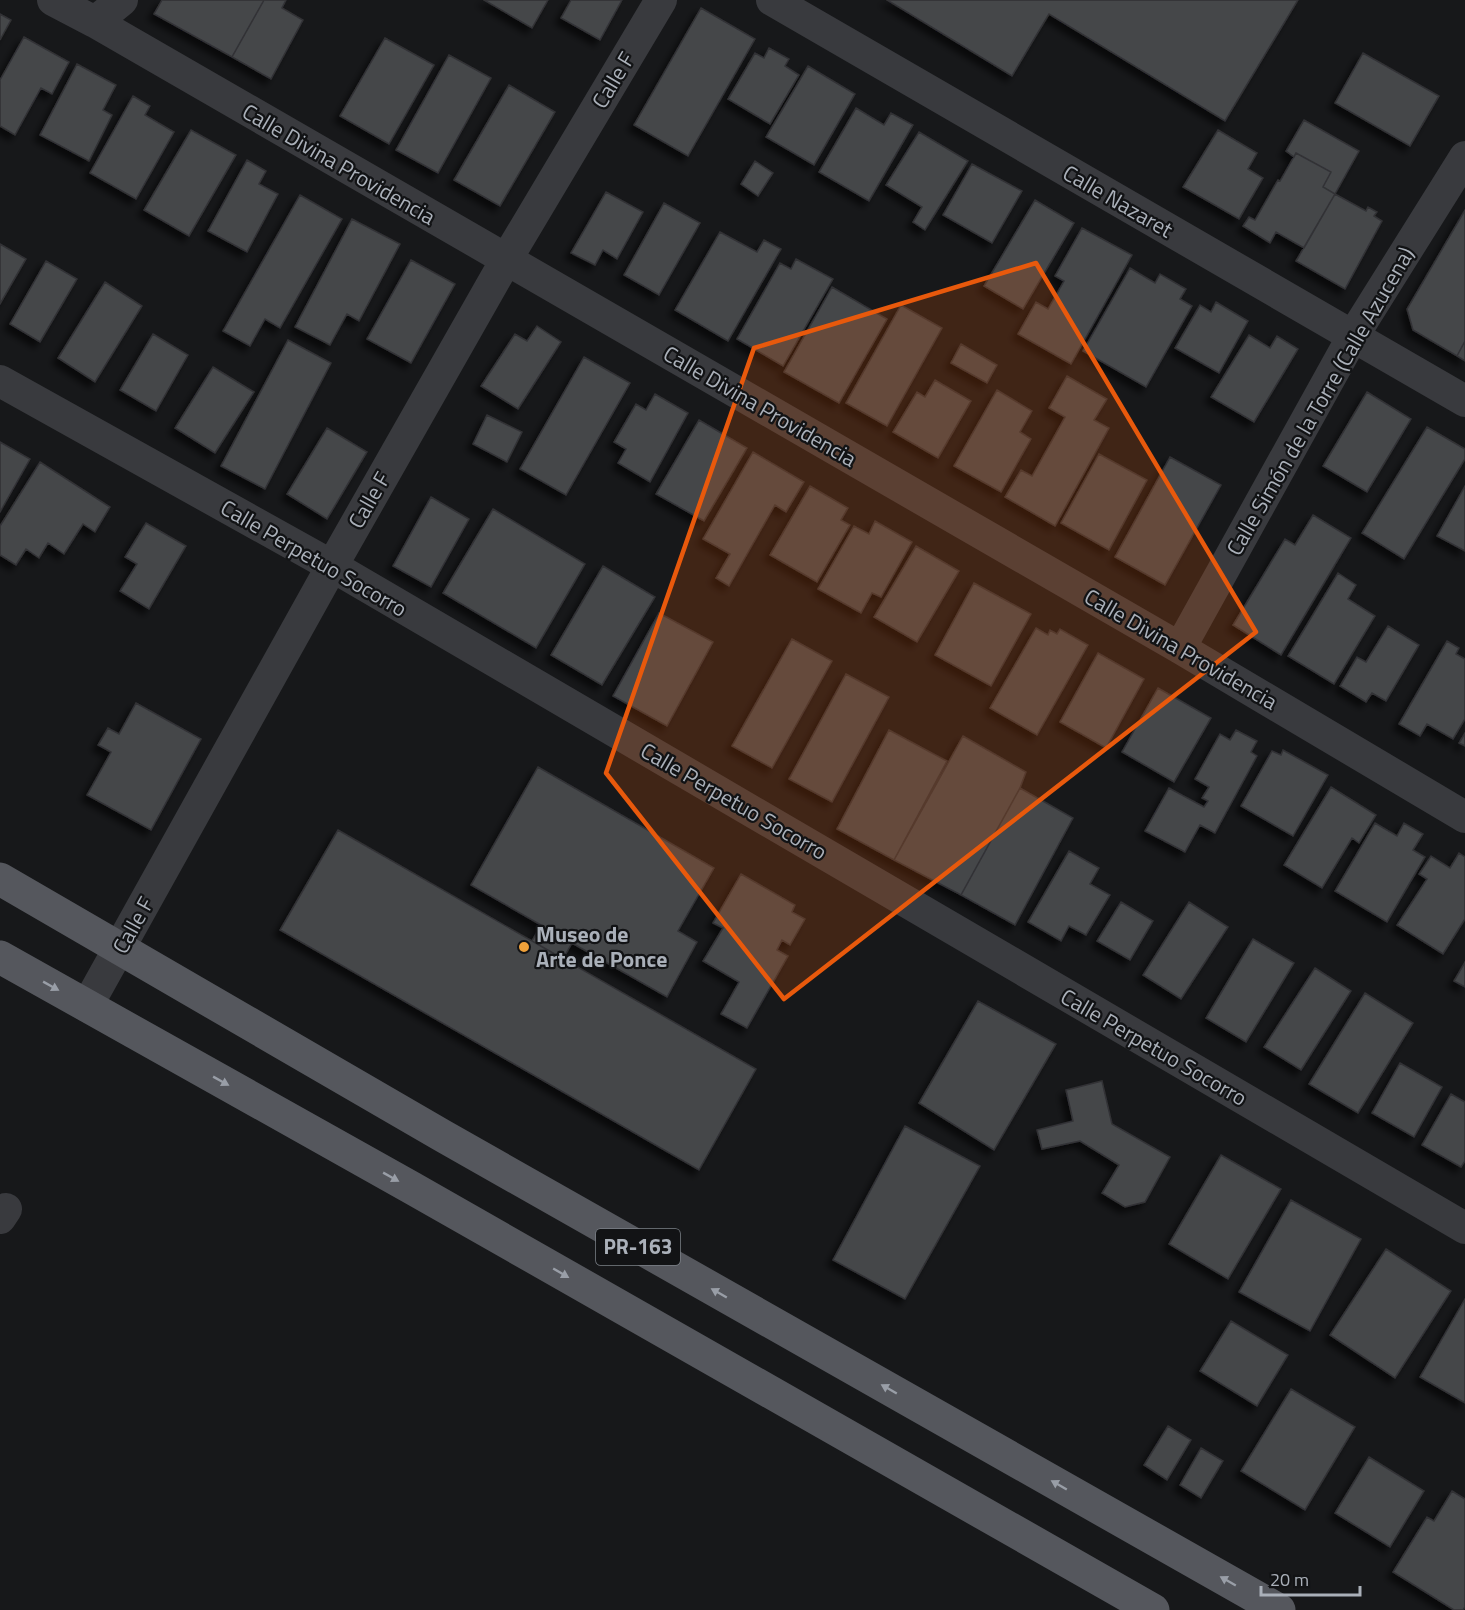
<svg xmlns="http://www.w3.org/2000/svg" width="1465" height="1610" viewBox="0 0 1465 1610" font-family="'Titillium Web',sans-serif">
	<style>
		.building { fill: #44464a; stroke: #323235; stroke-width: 1.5; filter: url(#shadow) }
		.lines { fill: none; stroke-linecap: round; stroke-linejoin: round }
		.minor { stroke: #393a3e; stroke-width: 32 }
		.major { stroke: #55575d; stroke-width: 33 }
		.oneway { fill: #999ea7 }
		.marked { fill: #e8590c; fill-opacity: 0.2; stroke: #e8590c; stroke-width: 4.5; stroke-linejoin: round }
		.poi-dot { fill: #efa13a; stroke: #121315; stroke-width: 2 }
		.labels { text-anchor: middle; stroke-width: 4.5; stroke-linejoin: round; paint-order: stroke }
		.shield { fill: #121315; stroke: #7c8188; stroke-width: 1.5 }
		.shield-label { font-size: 21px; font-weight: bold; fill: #aab0b9 }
		.street-label { font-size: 22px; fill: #aab0b9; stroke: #121315 }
		.poi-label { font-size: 22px; font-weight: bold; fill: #aab0b9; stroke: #121315; text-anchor: start }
	</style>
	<defs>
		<filter id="shadow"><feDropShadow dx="-5.5" dy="5.5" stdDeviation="3" flood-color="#0009"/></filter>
	</defs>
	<rect width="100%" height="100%" fill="#17181a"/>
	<path class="building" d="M 162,0 L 264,0 L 232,57 L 154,14 Z
		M 264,0 L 286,0 L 282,8 L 303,20 L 271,79 L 232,57 Z
		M 484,0 L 548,0 L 532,28 Z
		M 571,0 L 622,0 L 600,40 L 561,18 Z
		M 887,0 L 1298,0 L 1225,121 L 1049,14 L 1012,76 Z
		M 701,8 L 755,39 L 688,156 L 634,125 Z
		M 0,14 L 11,20 L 0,40 Z
		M 24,37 L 69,62 L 52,94 L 41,88 L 15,135 L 0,126 L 0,80 Z
		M 385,38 L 434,65 L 389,144 L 340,116 Z
		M 769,48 L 789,59 L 785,66 L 799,75 L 770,124 L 728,99 L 755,53 L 764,58 Z
		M 1363,53 L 1439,96 L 1410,146 L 1335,103 Z
		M 449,55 L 491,78 L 438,173 L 396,150 Z
		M 77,64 L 116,85 L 103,110 L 112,115 L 89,161 L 40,135 Z
		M 808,66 L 855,94 L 814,165 L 766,137 Z
		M 509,85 L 555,112 L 500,206 L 454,180 Z
		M 133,96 L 150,106 L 145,115 L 174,132 L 136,199 L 90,173 Z
		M 856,108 L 884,125 L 891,113 L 913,125 L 869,201 L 819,172 Z
		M 1304,120 L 1359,151 L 1335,194 L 1323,187 L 1331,172 L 1296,153 L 1294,157 L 1286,151 Z
		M 191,130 L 236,155 L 189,236 L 144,210 Z
		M 1218,130 L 1257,153 L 1248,169 L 1263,178 L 1239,219 L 1183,187 Z
		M 919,132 L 968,161 L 925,230 L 913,222 L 922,207 L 886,185 Z
		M 1296,153 L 1331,172 L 1323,187 L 1335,194 L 1304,248 L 1276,232 L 1270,243 L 1243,226 L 1249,217 L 1255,220 L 1278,180 L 1280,181 Z
		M 247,160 L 266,171 L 259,184 L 278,194 L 247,252 L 208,231 Z
		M 755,161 L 773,173 L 758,196 L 741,184 Z
		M 972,164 L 1022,191 L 992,243 L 943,215 Z
		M 606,192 L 643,212 L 617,259 L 603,250 L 595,265 L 571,253 Z
		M 1335,194 L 1366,211 L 1368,207 L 1377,212 L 1374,216 L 1382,221 L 1345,289 L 1296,261 Z
		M 300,195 L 342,219 L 280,328 L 265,319 L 250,346 L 223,331 Z
		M 1035,200 L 1074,223 L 1023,309 L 984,286 Z
		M 664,203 L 700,223 L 659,295 L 624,275 Z
		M 1465,210 L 1465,341 L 1457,356 L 1413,330 L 1407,309 Z
		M 352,219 L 400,244 L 359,321 L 347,314 L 330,345 L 295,327 Z
		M 1082,228 L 1132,255 L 1071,364 L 1018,334 L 1036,302 L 1048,309 L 1064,281 L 1055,276 Z
		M 720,232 L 757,252 L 764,240 L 781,249 L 728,341 L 675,310 Z
		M 0,244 L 26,259 L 0,304 Z
		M 796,259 L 833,279 L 783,366 L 737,339 L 780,263 L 791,269 Z
		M 411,260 L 455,284 L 411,363 L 367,339 Z
		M 46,261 L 77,279 L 40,342 L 10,324 Z
		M 1130,268 L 1155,283 L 1160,274 L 1186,289 L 1180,299 L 1192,306 L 1146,387 L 1083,351 Z
		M 105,282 L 142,306 L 95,382 L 58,358 Z
		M 832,287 L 887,319 L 839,403 L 784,372 Z
		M 1216,302 L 1248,321 L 1219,373 L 1175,348 L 1200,305 L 1211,312 Z
		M 901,305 L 942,328 L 887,426 L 846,403 Z
		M 537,326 L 561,342 L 518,409 L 481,386 L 515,334 L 527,341 Z
		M 153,334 L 188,355 L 156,411 L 120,390 Z
		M 1249,335 L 1270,348 L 1277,336 L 1298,349 L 1254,422 L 1211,397 Z
		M 288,340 L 331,363 L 265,489 L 221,466 Z
		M 1465,341 L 1465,361 L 1457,356 Z
		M 961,344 L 997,365 L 987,383 L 951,363 Z
		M 584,357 L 630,383 L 566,495 L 520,469 Z
		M 213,367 L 254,392 L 215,453 L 175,428 Z
		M 1067,376 L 1107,399 L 1094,420 L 1109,428 L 1055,526 L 1005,497 L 1021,470 L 1032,476 L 1065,417 L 1049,408 Z
		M 935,380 L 971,401 L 938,458 L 893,432 L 917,392 L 925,397 Z
		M 997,390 L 1032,411 L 1020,432 L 1031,439 L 1001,492 L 954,466 Z
		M 1367,392 L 1411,419 L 1367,492 L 1323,466 Z
		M 655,394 L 688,413 L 650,482 L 618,463 L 626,449 L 614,442 L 636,404 L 646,410 Z
		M 487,415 L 522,432 L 507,462 L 473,444 Z
		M 699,420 L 747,448 L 704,521 L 656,494 Z
		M 1427,427 L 1465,449 L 1465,459 L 1404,559 L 1362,533 Z
		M 327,428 L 367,452 L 327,519 L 287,494 Z
		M 0,442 L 30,459 L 0,512 Z
		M 753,452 L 804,482 L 786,512 L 775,505 L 729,586 L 716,578 L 730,554 L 703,539 Z
		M 1099,454 L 1147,480 L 1109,550 L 1061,523 Z
		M 1170,457 L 1221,485 L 1165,585 L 1115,557 Z
		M 40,462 L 110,507 L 95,532 L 83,524 L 64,554 L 48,543 L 39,558 L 26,549 L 16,565 L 0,555 L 0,526 Z
		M 810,486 L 848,508 L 841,520 L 850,525 L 817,582 L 770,555 Z
		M 1465,486 L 1465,551 L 1437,536 Z
		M 431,497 L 469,519 L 431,587 L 393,566 Z
		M 493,509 L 585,564 L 536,648 L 443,593 Z
		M 1313,515 L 1351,538 L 1281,655 L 1233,625 L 1285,539 L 1295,545 Z
		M 875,521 L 912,542 L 881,597 L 872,593 L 861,613 L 818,589 L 854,526 L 869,534 Z
		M 146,523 L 186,546 L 149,609 L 120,591 L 137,564 L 125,557 Z
		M 916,546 L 959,571 L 917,642 L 874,617 Z
		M 603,566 L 655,597 L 602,685 L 551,655 Z
		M 1338,573 L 1356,585 L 1348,599 L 1375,616 L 1334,684 L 1288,656 Z
		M 974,583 L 1031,614 L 991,686 L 935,655 Z
		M 659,613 L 713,642 L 667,726 L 613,696 Z
		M 1388,626 L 1419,645 L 1386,701 L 1372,693 L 1366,702 L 1340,686 L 1357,657 L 1366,662 Z
		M 1036,628 L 1048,635 L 1050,630 L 1057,634 L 1060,629 L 1088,645 L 1037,735 L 990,708 Z
		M 792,639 L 832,661 L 772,768 L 732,746 Z
		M 1447,641 L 1459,648 L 1456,654 L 1465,659 L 1465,719 L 1453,739 L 1427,724 L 1420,736 L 1399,724 Z
		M 1098,653 L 1144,679 L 1106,748 L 1060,722 Z
		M 846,674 L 889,697 L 832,802 L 789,779 Z
		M 1158,688 L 1211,718 L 1174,782 L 1122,752 Z
		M 136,703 L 201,739 L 151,830 L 87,795 L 111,752 L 98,745 L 108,728 L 119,734 Z
		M 889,730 L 947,761 L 894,860 L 837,829 Z
		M 1236,730 L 1257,741 L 1251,752 L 1257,756 L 1215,833 L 1200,825 L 1185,852 L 1145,831 L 1169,788 L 1204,807 L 1208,801 L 1202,798 L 1209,787 L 1195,779 L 1220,734 L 1230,740 Z
		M 1465,733 L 1465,746 L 1459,743 Z
		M 963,736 L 1026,772 L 1020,788 L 961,895 L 894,860 Z
		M 1283,750 L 1328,775 L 1293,836 L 1241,806 L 1272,751 L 1281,755 Z
		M 538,767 L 714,868 L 678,931 L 697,942 L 667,997 L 572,943 L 563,959 L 532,941 L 541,925 L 471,885 Z
		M 1331,787 L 1376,815 L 1359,843 L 1352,838 L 1322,888 L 1284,865 Z
		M 1020,788 L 1073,818 L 1015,925 L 961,895 Z
		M 1375,823 L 1397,836 L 1404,823 L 1423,834 L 1413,850 L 1425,857 L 1387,922 L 1335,891 Z
		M 338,830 L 756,1069 L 699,1170 L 280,930 Z
		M 1069,851 L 1099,868 L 1090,884 L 1110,895 L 1086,935 L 1069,926 L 1061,941 L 1028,922 Z
		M 1459,853 L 1465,857 L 1465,919 L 1443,954 L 1397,925 L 1427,879 L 1419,874 L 1431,856 L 1450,868 Z
		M 741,874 L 795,905 L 792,912 L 805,919 L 790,945 L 782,940 L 777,950 L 788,956 L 747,1028 L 721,1014 L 739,982 L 703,961 L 723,928 L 713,923 Z
		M 1121,902 L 1153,921 L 1130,960 L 1097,941 Z
		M 1189,902 L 1228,927 L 1181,999 L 1143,975 Z
		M 1253,939 L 1294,963 L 1246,1042 L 1206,1018 Z
		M 1465,962 L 1465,987 L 1454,981 Z
		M 1315,968 L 1351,991 L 1301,1070 L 1264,1047 Z
		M 1365,993 L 1413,1023 L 1358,1113 L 1309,1084 Z
		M 978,1001 L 1056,1044 L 994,1150 L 919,1103 Z
		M 1400,1063 L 1442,1087 L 1414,1137 L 1372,1113 Z
		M 1102,1081 L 1112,1124 L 1170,1157 L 1145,1202 L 1125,1207 L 1102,1193 L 1119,1165 L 1080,1141 L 1042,1149 L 1037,1130 L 1073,1121 L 1066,1090 Z
		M 1451,1094 L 1465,1102 L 1465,1161 L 1461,1167 L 1422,1145 Z
		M 905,1126 L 980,1166 L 905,1299 L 833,1260 Z
		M 1221,1155 L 1281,1189 L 1228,1279 L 1169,1244 Z
		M 1291,1200 L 1361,1239 L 1310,1331 L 1239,1292 Z
		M 1386,1249 L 1451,1291 L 1395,1378 L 1330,1335 Z
		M 1465,1299 L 1465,1403 L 1420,1377 Z
		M 1231,1321 L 1288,1355 L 1257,1406 L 1200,1371 Z
		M 1291,1389 L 1355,1427 L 1305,1510 L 1241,1471 Z
		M 1168,1426 L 1191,1440 L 1167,1480 L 1144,1465 Z
		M 1201,1448 L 1223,1461 L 1201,1498 L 1180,1485 Z
		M 1369,1457 L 1424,1491 L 1390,1547 L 1335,1513 Z
		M 1452,1491 L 1465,1499 L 1465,1607 L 1463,1610 L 1454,1610 L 1393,1572 L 1427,1517 L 1434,1521 Z"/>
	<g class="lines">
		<path class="minor" d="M 53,0 L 95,22 L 1180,648 L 1465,817
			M 772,0 L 1465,401
			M 95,22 L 122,0
			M 0,381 L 332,566 L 1465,1228
			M 1180,648 L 1353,336 L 1465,157
			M 87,1006 L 332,566 L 506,260 L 661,0
			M 0,1218 L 6,1209"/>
		<path class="major" d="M 0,879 L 443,1136 L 1279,1610
			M 0,957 L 412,1188 L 1153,1610"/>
	</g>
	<defs><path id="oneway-solid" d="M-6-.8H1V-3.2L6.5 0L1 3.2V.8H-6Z" transform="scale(1.5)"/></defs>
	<g class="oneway">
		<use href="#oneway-solid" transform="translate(51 986) rotate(29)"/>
		<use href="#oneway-solid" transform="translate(221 1081) rotate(29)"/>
		<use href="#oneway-solid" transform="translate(391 1177) rotate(29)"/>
		<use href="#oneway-solid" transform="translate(561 1273) rotate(30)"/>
		<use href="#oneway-solid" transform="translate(719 1293) rotate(-150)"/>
		<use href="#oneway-solid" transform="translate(889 1389) rotate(-150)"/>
		<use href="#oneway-solid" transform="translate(1059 1485) rotate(-150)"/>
		<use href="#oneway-solid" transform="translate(1228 1581) rotate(-150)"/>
	</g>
	<path class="marked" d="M 1036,263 L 1256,632 L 784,999 L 606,773 L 754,348 Z"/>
	<circle class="poi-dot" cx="524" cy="947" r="6"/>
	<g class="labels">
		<rect class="shield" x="596" y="1229" width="84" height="36" rx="4.5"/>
		<g class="shield-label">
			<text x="638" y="1254">PR-163</text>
		</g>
		<g class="street-label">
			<text transform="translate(613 80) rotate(-59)" y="8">Calle F</text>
			<text transform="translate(339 164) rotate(30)" y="8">Calle Divina Providencia</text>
			<text transform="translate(1118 201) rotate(30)" y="8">Calle Nazaret</text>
			<text transform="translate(1320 401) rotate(-60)" y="8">Calle Simón de la Torre (Calle Azucena)</text>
			<text transform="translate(760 406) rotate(30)" y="8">Calle Divina Providencia</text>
			<text transform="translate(369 500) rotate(-60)" y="8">Calle F</text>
			<text transform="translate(314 558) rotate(30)" y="8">Calle Perpetuo Socorro</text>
			<text transform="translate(1181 649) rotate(30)" y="8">Calle Divina Providencia</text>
			<text transform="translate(734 801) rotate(30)" y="8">Calle Perpetuo Socorro</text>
			<text transform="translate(133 925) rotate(-61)" y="8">Calle F</text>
			<text transform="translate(1154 1047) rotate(30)" y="8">Calle Perpetuo Socorro</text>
		</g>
		<g class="poi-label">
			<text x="536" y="942">Museo de<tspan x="536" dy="25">Arte de Ponce</tspan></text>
		</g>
	</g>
	<path d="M1261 1586v9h99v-9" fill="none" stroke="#aab0b9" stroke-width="3"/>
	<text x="1270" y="1586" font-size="18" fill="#aab0b9" stroke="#121315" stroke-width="4.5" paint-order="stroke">20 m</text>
</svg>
